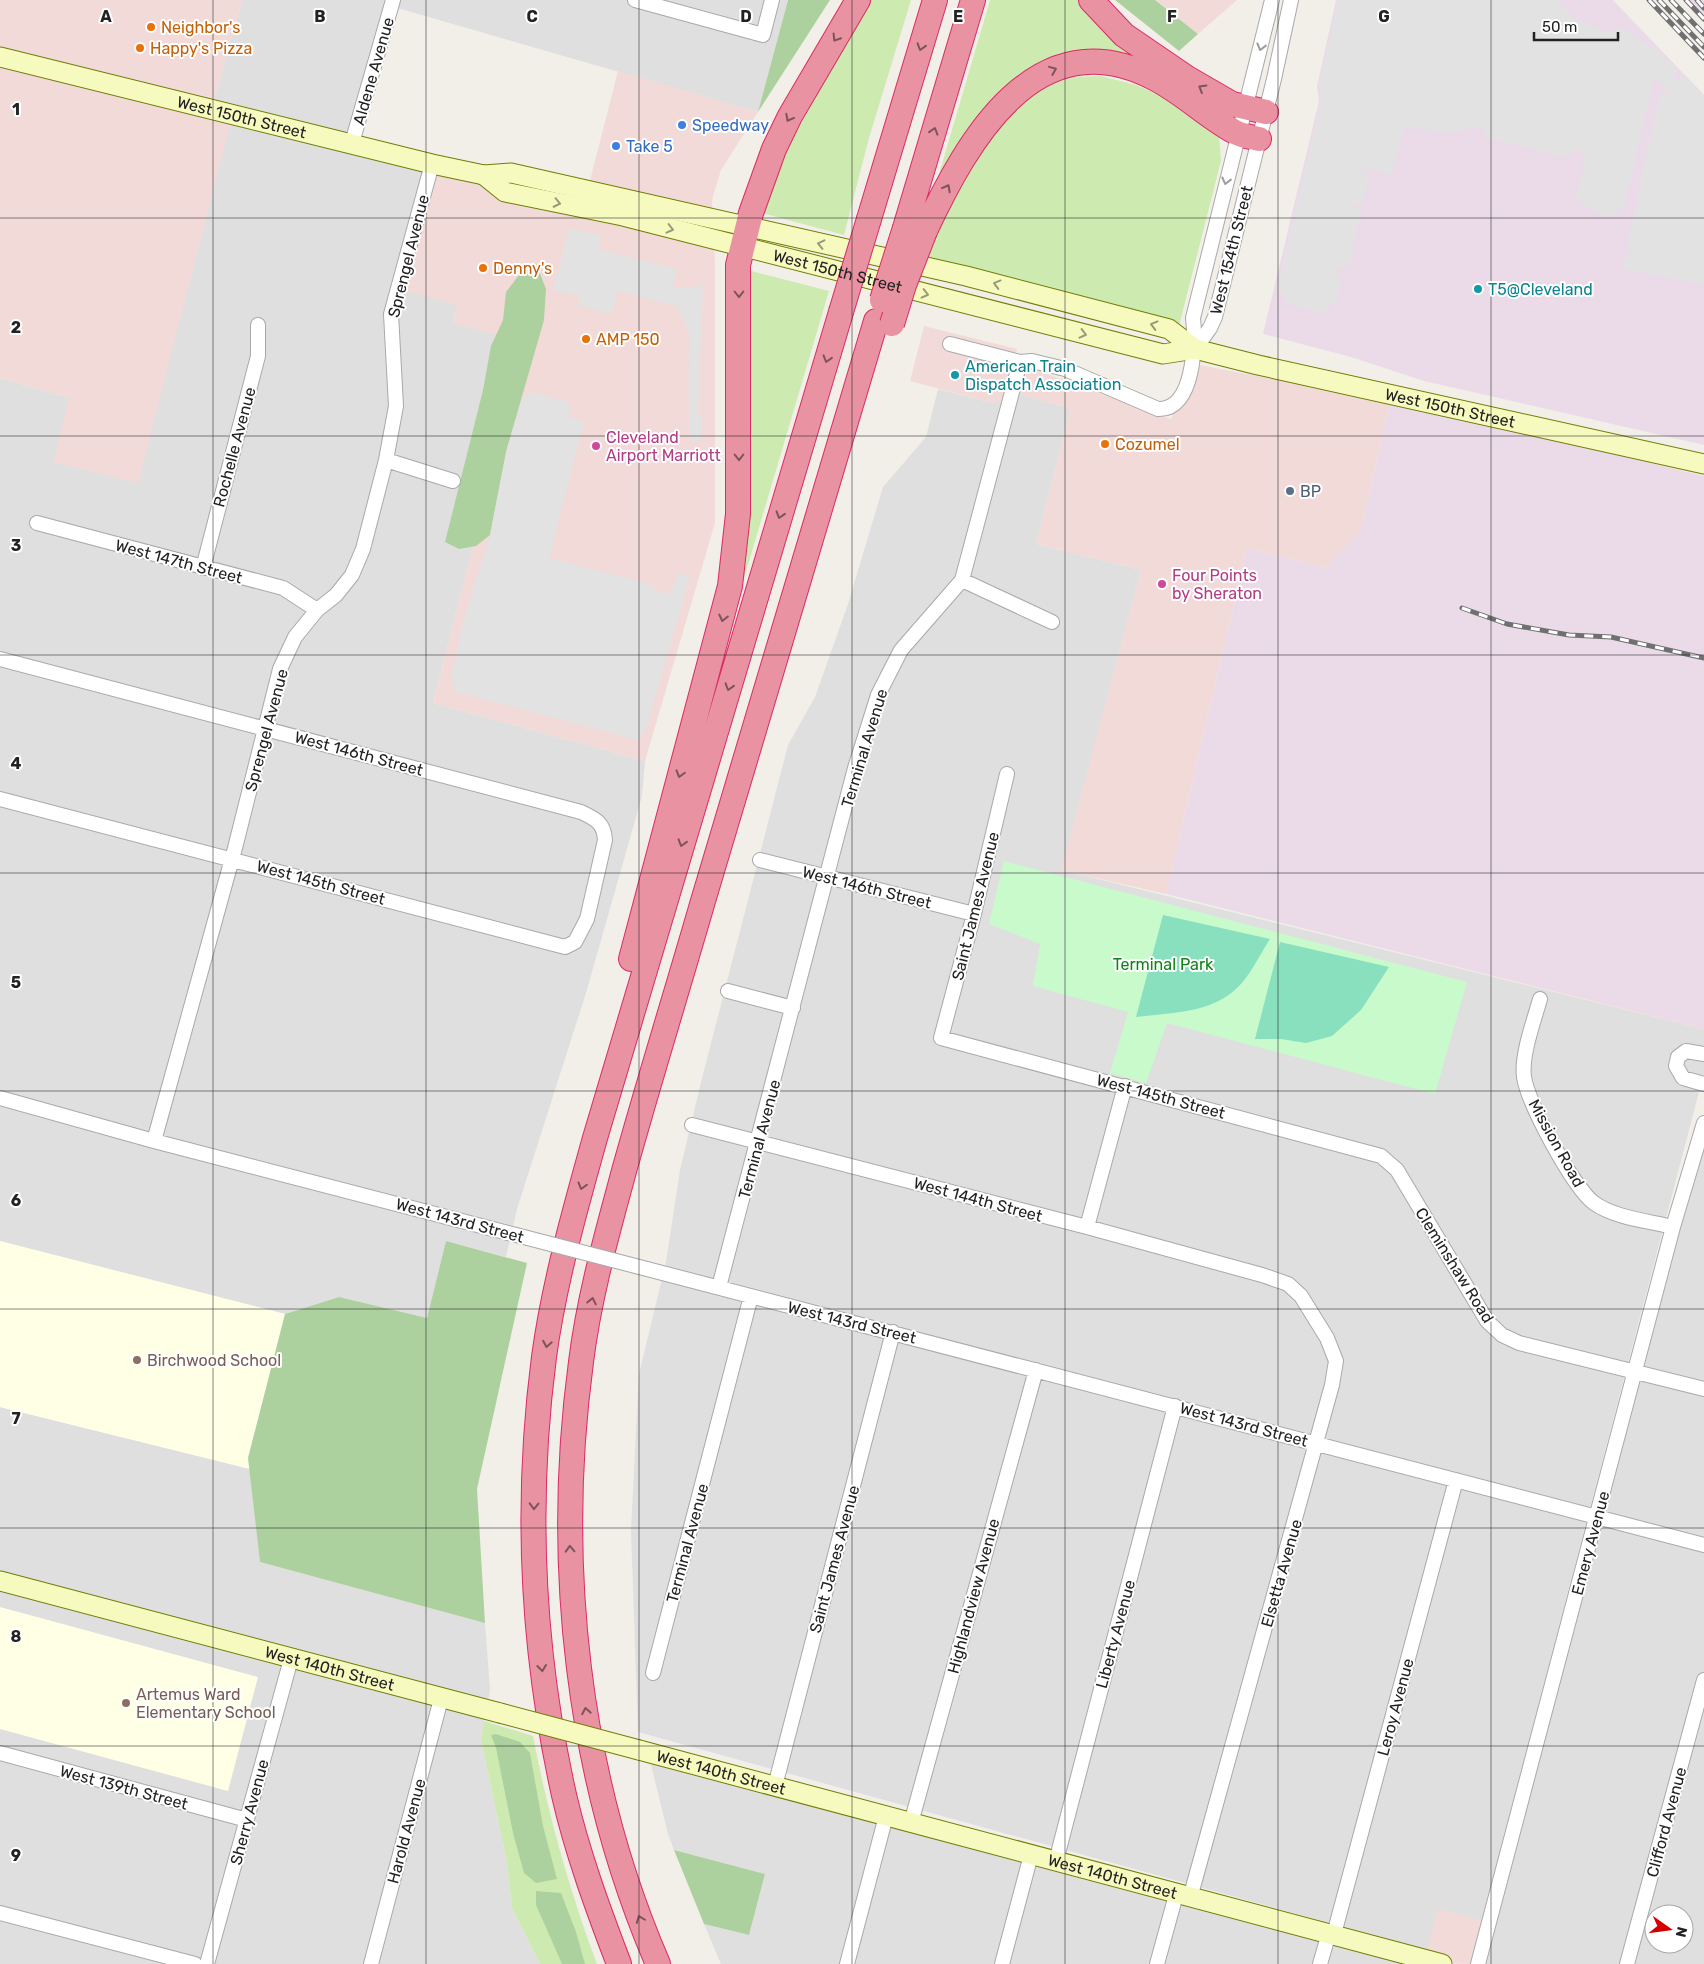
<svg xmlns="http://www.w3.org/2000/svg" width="1704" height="1964" viewBox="0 0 1704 1964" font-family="Rubik,sans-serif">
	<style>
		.residential { fill: #e0dfdf; fill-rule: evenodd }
		.commercial { fill: #f2dad9 }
		.industrial { fill: #ebdbe8 }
		.education { fill: #ffffe5 }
		.grass { fill: #cdebb0 }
		.forest { fill: #add19e }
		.park { fill: #c8facc }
		.pitch { fill: #88e0be }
		.parking { fill: #e2e2e2 }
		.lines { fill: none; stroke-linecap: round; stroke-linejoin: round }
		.street-casing { stroke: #a9a9a9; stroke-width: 16 }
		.secondary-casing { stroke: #707d05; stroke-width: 21 }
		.highway-casing { stroke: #dc2a67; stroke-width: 26 }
		.street { stroke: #fff; stroke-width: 14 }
		.secondary { stroke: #f7fabf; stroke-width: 19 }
		.highway { stroke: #e892a2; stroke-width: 24 }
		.rail-casing { stroke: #707070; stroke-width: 5 }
		.rail { stroke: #fff; stroke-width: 3; stroke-dasharray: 9; stroke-linecap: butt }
		.street-bridge-casing { stroke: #a9a9a9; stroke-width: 16; stroke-linecap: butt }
		.secondary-bridge-casing { stroke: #707d05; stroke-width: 21; stroke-linecap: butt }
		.highway-bridge-casing { stroke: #dc2a67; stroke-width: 26; stroke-linecap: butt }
		.street-bridge { stroke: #fff; stroke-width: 14 }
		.secondary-bridge { stroke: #f7fabf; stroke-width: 19 }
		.highway-bridge { stroke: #e892a2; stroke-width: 24 }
		.oneway { stroke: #7b545c }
		.oneway2 { stroke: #9c9c9c }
		.oneway3 { stroke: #979978 }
		.grid { fill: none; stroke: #222; stroke-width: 1; stroke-opacity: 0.55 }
		.food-dot { fill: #e8710a; stroke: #fff; stroke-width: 2 }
		.shop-dot { fill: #3f7fe0; stroke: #fff; stroke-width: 2 }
		.culture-dot { fill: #0f9aa8; stroke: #fff; stroke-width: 2 }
		.hotel-dot { fill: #d1479c; stroke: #fff; stroke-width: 2 }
		.service-dot { fill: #5c6f8a; stroke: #fff; stroke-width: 2 }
		.education-dot { fill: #8d6e63; stroke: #fff; stroke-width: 2 }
		.labels { text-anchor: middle; stroke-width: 4; stroke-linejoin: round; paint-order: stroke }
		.food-label { font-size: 16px; fill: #c56008; stroke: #fff; text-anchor: start }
		.street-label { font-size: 16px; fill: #222; stroke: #fff }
		.shop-label { font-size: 16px; fill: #366cbe; stroke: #fff; text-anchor: start }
		.culture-label { font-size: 16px; fill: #0d838f; stroke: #fff; text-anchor: start }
		.hotel-label { font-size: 16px; fill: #b23c85; stroke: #fff; text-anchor: start }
		.service-label { font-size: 16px; fill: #4e5e75; stroke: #fff; text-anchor: start }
		.park-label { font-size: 16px; fill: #0c8416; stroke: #fff }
		.education-label { font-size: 16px; fill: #785e54; stroke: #fff; text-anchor: start }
		.grid-label { font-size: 16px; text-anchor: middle; font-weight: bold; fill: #222; stroke: #fff; stroke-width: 4; stroke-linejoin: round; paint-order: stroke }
	</style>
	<rect width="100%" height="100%" fill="#f2efe9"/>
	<path class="residential" d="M 242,0 L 788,0 L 758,112 L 394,7 L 357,142 L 434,162 L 457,306 L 453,322 L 525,343 L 433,703 L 645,761 L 642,796 L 586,993 L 517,1209 L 506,1257 L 446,1241 L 427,1318 L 339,1297 L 285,1314 L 0,1241 L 0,378 L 69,398 L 213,104 Z
		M 938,389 L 993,403 L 1020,394 L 1071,409 L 1036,544 L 1141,570 L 1062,870 L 1704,1029 L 1704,1073 L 1471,1962 L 638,1732 L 631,1530 L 639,1374 L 666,1262 L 680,1170 L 702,1078 L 788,745 L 815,697 L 848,604 L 883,487 L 926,437 Z
		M 1695,1125 L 1704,1127 L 1704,1964 L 1473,1964 ZM 1654,1914 L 1684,1914 L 1684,1944 L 1654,1944 Z
		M 0,1407 L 250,1469 L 260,1562 L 485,1623 L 490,1690 L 481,1739 L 507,1863 L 512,1908 L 540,1964 L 0,1964 Z
		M 649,1757 L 1428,1964 L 721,1964 L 704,1924 L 749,1935 L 765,1874 L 674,1850 L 668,1834 Z"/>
	<path class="commercial" d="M 0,0 L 242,0 L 213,104 L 234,109 L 138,483 L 53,462 L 69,398 L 0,378 Z
		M 1155,0 L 1237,0 L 1198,34 Z
		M 618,71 L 758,112 L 721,170 L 712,200 L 715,265 L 715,523 L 645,761 L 433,703 L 525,343 L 453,323 L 457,306 L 403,289 L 434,162 L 585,200 Z
		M 924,326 L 1017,349 L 1005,399 L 993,403 L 910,381 Z
		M 1194,364 L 1390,401 L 1361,529 L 1326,568 L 1247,548 L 1166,894 L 1061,870 L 1141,570 L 1036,544 L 1071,409 L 1020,394 L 1028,367 L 1171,419 Z
		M 1438,1909 L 1485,1921 L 1473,1964 L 1423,1963 Z"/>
	<path class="industrial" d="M 1336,0 L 1613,0 L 1704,95 L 1704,445 L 1424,381 L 1351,357 L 1263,334 L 1319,101 L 1317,86 Z
		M 1683,0 L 1704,0 L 1704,22 Z
		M 1390,401 L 1704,476 L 1704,1029 L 1166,894 L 1247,548 L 1326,568 L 1361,529 Z"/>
	<path class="education" d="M 0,1241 L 285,1314 L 248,1458 L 250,1469 L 0,1407 Z
		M 0,1607 L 258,1677 L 228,1791 L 0,1729 Z"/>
	<path class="grass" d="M 868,0 L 911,0 L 869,138 L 844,235 L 762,213 L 775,172 Z
		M 990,0 L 1080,0 L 1146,58 L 1143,64 L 1055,60 L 937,181 Z
		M 1101,76 L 1136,85 L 1193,110 L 1219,133 L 1221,161 L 1179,326 L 925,263 L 940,222 L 987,132 L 1020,99 L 1063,77 Z
		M 747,270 L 829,291 L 740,592 Z
		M 484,1721 L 533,1736 C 548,1814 569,1889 597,1964 L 540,1964 L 512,1908 L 507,1863 L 481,1739 Z"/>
	<path class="forest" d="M 788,0 L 830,0 L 758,112 Z
		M 1115,0 L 1155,0 L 1198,34 L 1179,51 Z
		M 536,263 L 546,289 L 544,320 L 506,452 L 490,535 L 476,546 L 459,549 L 445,542 L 483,390 L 491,346 L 503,320 L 506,292 L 522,271 Z
		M 446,1241 L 527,1263 L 477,1489 L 485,1623 L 260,1562 L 248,1458 L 285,1314 L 339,1297 L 427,1318 Z
		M 496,1734 L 520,1742 L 530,1753 L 543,1826 L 557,1879 L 536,1883 L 524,1873 L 513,1833 L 496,1748 L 491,1735 Z
		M 674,1850 L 765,1874 L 749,1935 L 704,1924 Z
		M 536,1891 L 561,1893 L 576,1932 L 585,1964 L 562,1964 L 536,1905 Z"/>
	<path class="park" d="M 1004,861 L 1467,982 L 1435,1094 L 1167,1023 L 1146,1083 L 1110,1073 L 1128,1012 L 1033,986 L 1040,944 L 989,924 Z"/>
	<path class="pitch" d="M 1163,915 L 1270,939 C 1260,954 1252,972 1240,985 C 1213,1014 1173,1012 1136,1017 Z
		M 1280,942 L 1389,967 L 1361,1010 L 1332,1036 L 1306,1043 L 1281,1039 L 1255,1039 Z"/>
	<path class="parking" d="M 1338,0 L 1558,0 L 1577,20 L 1610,33 L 1620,28 L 1656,50 L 1678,70 L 1674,75 L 1674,79 L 1677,81 L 1685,75 L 1704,95 L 1704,285 L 1622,268 L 1625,256 L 1634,257 L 1635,255 L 1626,251 L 1660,94 L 1671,94 L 1654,77 L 1623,212 L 1616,209 L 1613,213 L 1615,217 L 1599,213 L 1575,199 L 1582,173 L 1585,151 L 1572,149 L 1569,157 L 1484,137 L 1485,129 L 1476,127 L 1450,133 L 1404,127 L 1391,175 L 1370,169 L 1362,168 L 1360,170 L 1369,175 L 1362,205 L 1354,203 L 1351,205 L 1361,209 L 1349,267 L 1339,267 L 1336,277 L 1341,279 L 1335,303 L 1330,303 L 1326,314 L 1286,304 L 1286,295 L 1277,291 L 1322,97 L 1319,84 Z
		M 569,228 L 601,235 L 598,249 L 677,269 L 672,286 L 680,288 L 703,286 L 698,412 L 701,416 L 702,440 L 689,441 L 690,335 L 677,306 L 618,291 L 611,314 L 578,305 L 580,296 L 553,290 Z
		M 532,392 L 569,402 L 569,417 L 584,422 L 549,558 L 649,584 L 658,592 L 670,594 L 678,573 L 690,576 L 646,728 L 638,740 L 453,691 L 455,682 L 451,680 L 453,669 L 463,622 L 490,535 L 507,449 L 522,399 Z"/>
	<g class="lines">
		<g class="street-casing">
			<path id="street" d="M 635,0 L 763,35 L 772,0
				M 352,143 L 393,0
				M 950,344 L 1020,362 L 1032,361 L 1065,369 L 1158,409 C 1194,411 1196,343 1193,318 L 1272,0
				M 1195,349 L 1210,328 L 1215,317 L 1274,79 L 1291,0
				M 386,460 L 453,481
				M 37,523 L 283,588 L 317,610
				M 203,568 L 258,356 L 258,325
				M 962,580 L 1052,622
				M 0,659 L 581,812 C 596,819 604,823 605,840 L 587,919 L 575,942 L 565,947 L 0,799
				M 1007,774 L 974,914 L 941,1038 L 1381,1156 L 1397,1170 L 1487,1321 L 1502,1335 L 1519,1343 L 1704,1389
				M 760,860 L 974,914
				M 728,991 L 793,1008
				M 1540,999 C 1534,1021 1521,1055 1524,1077 C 1528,1104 1573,1187 1594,1203 C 1615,1218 1649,1221 1673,1227
				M 1704,1054 L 1686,1051 L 1678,1057 L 1676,1066 L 1683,1078 L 1704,1084
				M 0,1098 L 154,1141 L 516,1235
				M 692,1125 L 1087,1227 L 1262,1275 L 1288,1284 L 1301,1296 L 1327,1338 L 1336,1361 L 1332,1385 L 1190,1898
				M 154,1141 L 235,848 L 280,669 L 295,637 L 317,610 L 336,595 L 352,575 L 363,549 L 386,460 L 396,406 L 391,314 L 432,164
				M 1087,1227 L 1125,1086
				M 647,1269 L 1704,1545
				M 719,1287 L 855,768 L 878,695 L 901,650 L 962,580 L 1020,362
				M 653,1673 L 751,1296
				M 0,1753 L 247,1820
				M 775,1786 L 893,1332
				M 911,1823 L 1036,1370
				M 1056,1861 L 1175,1406
				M 0,1913 L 195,1964
				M 1334,1934 L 1456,1480
				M 207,1964 L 291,1659
				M 371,1964 L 441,1699
				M 847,1964 L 886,1816
				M 1002,1964 L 1031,1855
				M 1157,1964 L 1176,1895
				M 1320,1964 L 1329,1933
				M 1478,1964 L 1673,1227 L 1704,1123
				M 1627,1964 L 1704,1680"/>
		</g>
		<g class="secondary-casing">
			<g id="secondary">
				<path id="s1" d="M 0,57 L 432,164 L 484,175 L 511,173 L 966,276 L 1169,329 L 1195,349"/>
				<path id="s2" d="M 484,175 L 505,192 L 623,216 L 1163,354 L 1195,349 L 1258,365 L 1704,464"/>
				<path id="s3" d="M 0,1581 L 500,1713"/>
				<path id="s4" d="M 639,1750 L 1442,1964"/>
			</g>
		</g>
		<g class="highway-casing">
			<path id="highway" d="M 1091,0 L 1124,35 L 1187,78 L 1232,104 L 1266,112
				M 869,219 L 935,0
				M 905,228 L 973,0
				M 925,231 C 967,141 1036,17 1154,78 C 1184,93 1208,118 1237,133 C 1243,136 1252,137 1259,139
				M 631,959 L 730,586 L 738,514 L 738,265 L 751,213 L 774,149 L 790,116 L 858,0
				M 619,1964 C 598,1909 577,1852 564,1795 C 532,1651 525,1503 544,1357 C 554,1283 575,1210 595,1138 L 841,312
				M 658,1964 C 577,1777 554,1563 581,1362 C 589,1297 607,1234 624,1171 C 649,1081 677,991 703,901 C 761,708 819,515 876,321"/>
		</g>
		<use href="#street" class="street"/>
		<use href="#secondary" class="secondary"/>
		<use href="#highway" class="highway"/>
		<g class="rail-casing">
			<path id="rail" d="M 1649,0 L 1704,58
				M 1659,0 L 1704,47
				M 1671,0 L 1704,34
				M 1686,0 L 1704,19
				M 1697,0 L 1704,8
				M 1462,608 L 1507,624 L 1569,635 L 1611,637 L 1704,658"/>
		</g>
		<use href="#rail" class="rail"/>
		<g class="street-bridge-casing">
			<path id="street-bridge" d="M 516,1235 L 647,1269"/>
		</g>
		<g class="secondary-bridge-casing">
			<path id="secondary-bridge" d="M 500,1713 L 639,1750"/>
		</g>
		<g class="highway-bridge-casing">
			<path id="highway-bridge" d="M 882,300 L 905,228
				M 841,312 L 869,219
				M 892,324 L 904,285 L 925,231"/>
		</g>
		<use href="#street-bridge" class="street-bridge"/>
		<use href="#secondary-bridge" class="secondary-bridge"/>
		<use href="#highway-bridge" class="highway-bridge"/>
	</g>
	<defs><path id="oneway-chevron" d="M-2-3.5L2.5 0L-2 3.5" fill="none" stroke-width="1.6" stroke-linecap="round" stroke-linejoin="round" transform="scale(1.25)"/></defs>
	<g class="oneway">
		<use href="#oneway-chevron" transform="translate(836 38) rotate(122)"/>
		<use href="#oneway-chevron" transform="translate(921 47) rotate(107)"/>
		<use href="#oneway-chevron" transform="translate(1053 70) rotate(-22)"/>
		<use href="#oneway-chevron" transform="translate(1202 88) rotate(-149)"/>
		<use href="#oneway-chevron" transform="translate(789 118) rotate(118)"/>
		<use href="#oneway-chevron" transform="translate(934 131) rotate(-73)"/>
		<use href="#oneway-chevron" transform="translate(947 188) rotate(-62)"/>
		<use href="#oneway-chevron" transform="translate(739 294) rotate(90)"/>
		<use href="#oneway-chevron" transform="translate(827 359) rotate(107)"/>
		<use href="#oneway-chevron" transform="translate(739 457) rotate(90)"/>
		<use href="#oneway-chevron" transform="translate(780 515) rotate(107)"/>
		<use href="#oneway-chevron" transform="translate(723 618) rotate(103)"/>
		<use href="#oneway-chevron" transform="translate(729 687) rotate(107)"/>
		<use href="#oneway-chevron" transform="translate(680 774) rotate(106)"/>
		<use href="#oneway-chevron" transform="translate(682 843) rotate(107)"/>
		<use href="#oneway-chevron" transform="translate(582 1186) rotate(105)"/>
		<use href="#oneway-chevron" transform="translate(592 1301) rotate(-78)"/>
		<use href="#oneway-chevron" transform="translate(547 1344) rotate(100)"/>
		<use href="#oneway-chevron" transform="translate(534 1506) rotate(91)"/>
		<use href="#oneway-chevron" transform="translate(570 1549) rotate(-92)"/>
		<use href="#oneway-chevron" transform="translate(542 1668) rotate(83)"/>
		<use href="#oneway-chevron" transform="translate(586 1711) rotate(-100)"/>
		<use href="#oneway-chevron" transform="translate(640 1919) rotate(-111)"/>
	</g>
	<g class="oneway2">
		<use href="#oneway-chevron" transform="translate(1261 47) rotate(104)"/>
		<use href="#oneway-chevron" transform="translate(1226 181) rotate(104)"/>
	</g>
	<g class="oneway3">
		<use href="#oneway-chevron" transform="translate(557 203) rotate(12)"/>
		<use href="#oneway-chevron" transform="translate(670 229) rotate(14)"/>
		<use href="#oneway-chevron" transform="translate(821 244) rotate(-167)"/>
		<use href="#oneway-chevron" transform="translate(997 284) rotate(-165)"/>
		<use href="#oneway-chevron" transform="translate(925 294) rotate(14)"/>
		<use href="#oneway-chevron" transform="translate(1154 325) rotate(-165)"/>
		<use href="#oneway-chevron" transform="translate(1083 334) rotate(14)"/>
	</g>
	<path class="grid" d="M 213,0 L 213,1964M 426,0 L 426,1964M 639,0 L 639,1964M 852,0 L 852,1964M 1065,0 L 1065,1964M 1278,0 L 1278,1964M 1491,0 L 1491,1964M 0,218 L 1704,218M 0,436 L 1704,436M 0,655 L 1704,655M 0,873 L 1704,873M 0,1091 L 1704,1091M 0,1309 L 1704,1309M 0,1528 L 1704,1528M 0,1746 L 1704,1746"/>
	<g class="food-dot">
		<circle cx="151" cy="27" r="5"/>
		<circle cx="140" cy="48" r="5"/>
		<circle cx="483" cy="268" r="5"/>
		<circle cx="586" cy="339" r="5"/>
		<circle cx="1105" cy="444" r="5"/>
	</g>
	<g class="shop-dot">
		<circle cx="682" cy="125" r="5"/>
		<circle cx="616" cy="146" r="5"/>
	</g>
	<g class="culture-dot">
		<circle cx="1478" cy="289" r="5"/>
		<circle cx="955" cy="375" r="5"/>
	</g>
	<g class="hotel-dot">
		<circle cx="596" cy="446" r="5"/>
		<circle cx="1162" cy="584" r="5"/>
	</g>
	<circle class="service-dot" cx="1290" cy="491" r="5"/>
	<g class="education-dot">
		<circle cx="137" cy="1360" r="5"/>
		<circle cx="126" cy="1703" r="5"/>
	</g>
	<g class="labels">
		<g class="food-label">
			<text x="161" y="33">Neighbor's</text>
			<text x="150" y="54">Happy's Pizza</text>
			<text x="493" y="274">Denny's</text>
			<text x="596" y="345">AMP 150</text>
			<text x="1115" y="450">Cozumel</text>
		</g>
		<g class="street-label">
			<text transform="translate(373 71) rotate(-74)" y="6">Aldene Avenue</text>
			<text dy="6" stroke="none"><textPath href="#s1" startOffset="249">West 150th Street</textPath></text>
			<text transform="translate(1231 250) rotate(-76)" y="6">West 154th Street</text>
			<text transform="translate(408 256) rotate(-76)" y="6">Sprengel Avenue</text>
			<text dy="6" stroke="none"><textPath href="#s2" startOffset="369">West 150th Street</textPath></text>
			<text dy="6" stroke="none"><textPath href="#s2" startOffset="999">West 150th Street</textPath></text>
			<text transform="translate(234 447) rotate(-75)" y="6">Rochelle Avenue</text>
			<text transform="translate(179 561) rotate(15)" y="6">West 147th Street</text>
			<text transform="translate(266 730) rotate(-75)" y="6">Sprengel Avenue</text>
			<text transform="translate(864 748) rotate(-73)" y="6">Terminal Avenue</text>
			<text transform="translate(359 753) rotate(15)" y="6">West 146th Street</text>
			<text transform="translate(321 882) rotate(15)" y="6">West 145th Street</text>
			<text transform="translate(867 887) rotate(14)" y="6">West 146th Street</text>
			<text transform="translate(975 906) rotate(-76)" y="6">Saint James Avenue</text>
			<text transform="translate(1161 1096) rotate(15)" y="6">West 145th Street</text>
			<text transform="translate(759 1139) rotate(-75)" y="6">Terminal Avenue</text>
			<text transform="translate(1557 1143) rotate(61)" y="6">Mission Road</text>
			<text transform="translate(978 1199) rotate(15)" y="6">West 144th Street</text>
			<text transform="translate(460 1220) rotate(15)" y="6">West 143rd Street</text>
			<text transform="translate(1455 1265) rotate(58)" y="6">Cleminshaw Road</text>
			<text transform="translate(852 1322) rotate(14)" y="6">West 143rd Street</text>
			<text transform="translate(1244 1424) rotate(15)" y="6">West 143rd Street</text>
			<text transform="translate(687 1543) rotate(-75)" y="6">Terminal Avenue</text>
			<text transform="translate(1590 1543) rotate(-75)" y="6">Emery Avenue</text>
			<text transform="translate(834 1559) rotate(-75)" y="6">Saint James Avenue</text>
			<text transform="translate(1281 1573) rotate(-74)" y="6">Elsetta Avenue</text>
			<text transform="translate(973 1596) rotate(-75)" y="6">Highlandview Avenue</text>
			<text transform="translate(1115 1634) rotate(-75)" y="6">Liberty Avenue</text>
			<text dy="6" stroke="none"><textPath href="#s3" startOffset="341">West 140th Street</textPath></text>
			<text transform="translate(1395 1707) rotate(-75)" y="6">Leroy Avenue</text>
			<text dy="6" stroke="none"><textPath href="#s4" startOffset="85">West 140th Street</textPath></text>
			<text transform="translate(124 1787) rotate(15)" y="6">West 139th Street</text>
			<text transform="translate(249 1812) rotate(-75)" y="6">Sherry Avenue</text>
			<text transform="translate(1666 1822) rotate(-75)" y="6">Clifford Avenue</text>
			<text transform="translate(406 1831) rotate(-75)" y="6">Harold Avenue</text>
			<text dy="6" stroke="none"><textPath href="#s4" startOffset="490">West 140th Street</textPath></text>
		</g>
		<g class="shop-label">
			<text x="692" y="131">Speedway</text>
			<text x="626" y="152">Take 5</text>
		</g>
		<g class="culture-label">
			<text x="1488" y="295">T5@Cleveland</text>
			<text x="965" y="372">American Train<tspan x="965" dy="18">Dispatch Association</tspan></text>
		</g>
		<g class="hotel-label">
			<text x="606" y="443">Cleveland<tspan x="606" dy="18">Airport Marriott</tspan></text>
			<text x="1172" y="581">Four Points<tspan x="1172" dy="18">by Sheraton</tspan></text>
		</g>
		<g class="service-label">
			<text x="1300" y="497">BP</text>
		</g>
		<g class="park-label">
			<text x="1163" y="970">Terminal Park</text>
		</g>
		<g class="education-label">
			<text x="147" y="1366">Birchwood School</text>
			<text x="136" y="1700">Artemus Ward<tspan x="136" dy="18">Elementary School</tspan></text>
		</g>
	</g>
	<g class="grid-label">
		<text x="106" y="22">A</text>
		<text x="320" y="22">B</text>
		<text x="532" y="22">C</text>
		<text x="746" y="22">D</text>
		<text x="958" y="22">E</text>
		<text x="1172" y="22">F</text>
		<text x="1384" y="22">G</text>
		<text x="16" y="115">1</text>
		<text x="16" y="333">2</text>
		<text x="16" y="551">3</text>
		<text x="16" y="769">4</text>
		<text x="16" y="988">5</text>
		<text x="16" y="1206">6</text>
		<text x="16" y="1424">7</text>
		<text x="16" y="1642">8</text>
		<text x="16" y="1861">9</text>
	</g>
	<g transform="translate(1669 1929) rotate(104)"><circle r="24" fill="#ffffff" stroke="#a7a7a7"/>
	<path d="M0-4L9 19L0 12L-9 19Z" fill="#d40000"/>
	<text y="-8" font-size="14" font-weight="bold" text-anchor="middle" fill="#222222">N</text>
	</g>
	<path d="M1534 32v8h84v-8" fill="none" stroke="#222222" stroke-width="2.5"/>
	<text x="1542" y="32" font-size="15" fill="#222222" stroke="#ffffff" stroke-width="4" paint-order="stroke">50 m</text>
</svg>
